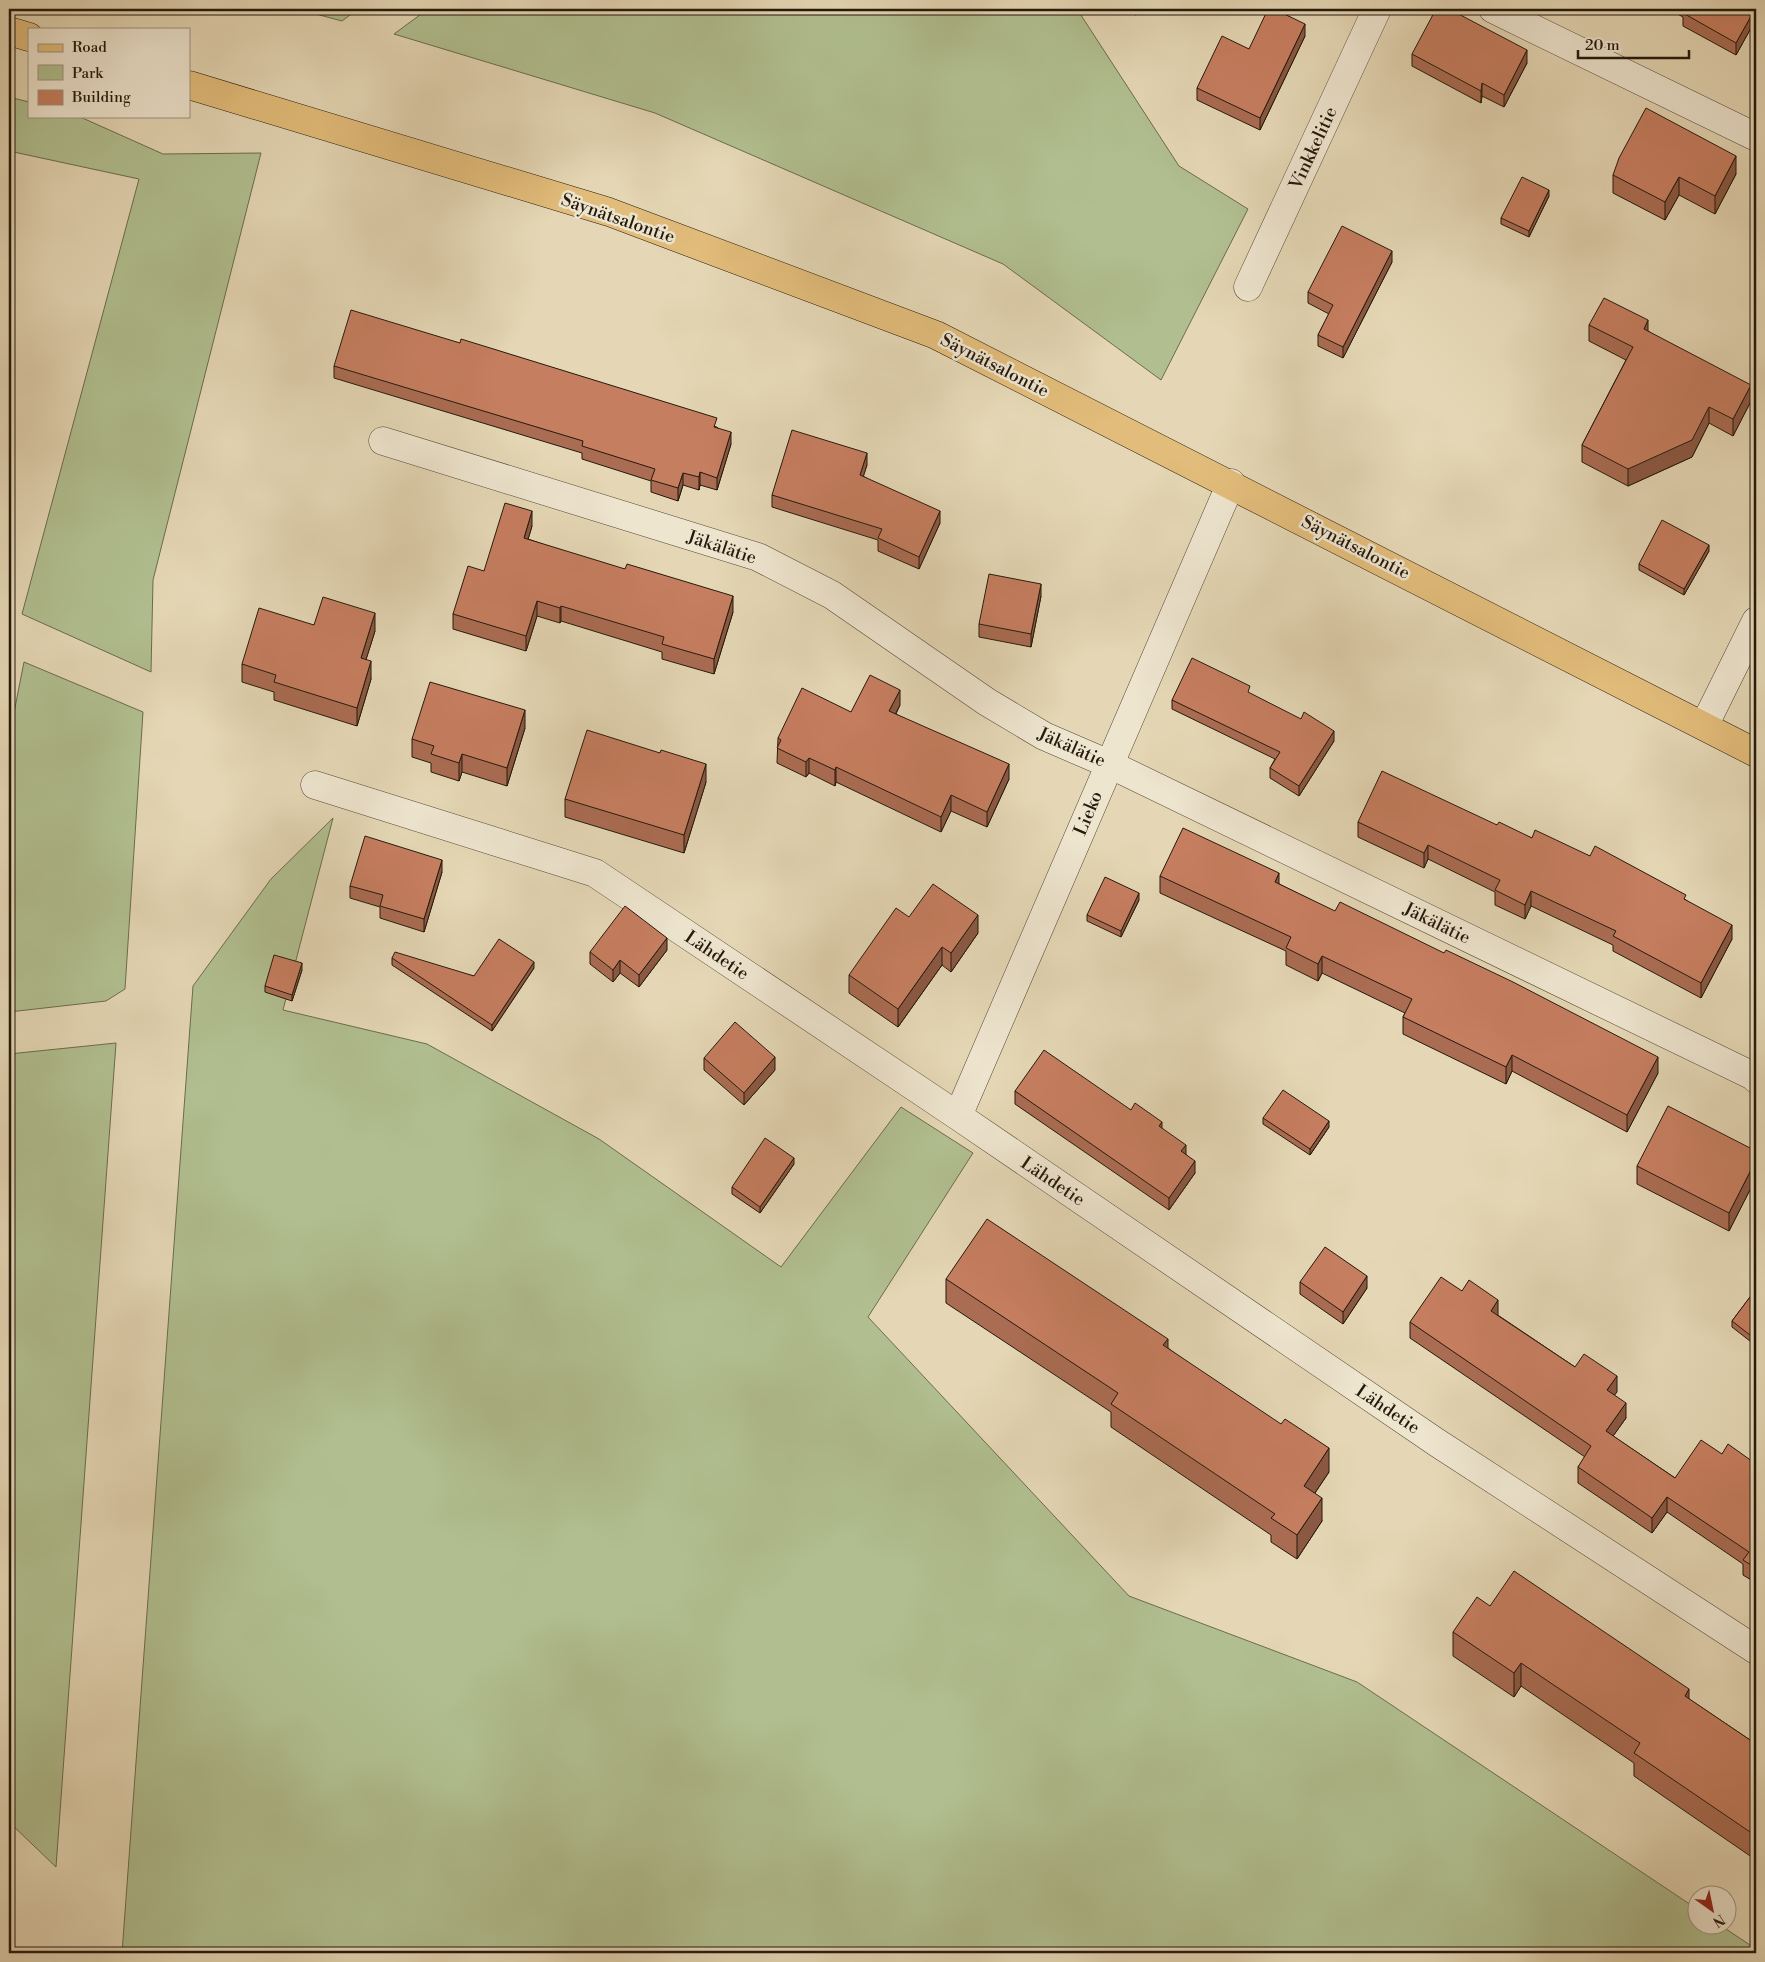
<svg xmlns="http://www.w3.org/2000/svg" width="1765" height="1962" viewBox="0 0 1765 1962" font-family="'Libre Bodoni',serif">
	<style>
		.green { fill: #b1bf90; stroke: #6a6c4e }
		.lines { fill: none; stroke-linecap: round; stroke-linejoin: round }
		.minor-casing { stroke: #544836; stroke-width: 29 }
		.major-casing { stroke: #24190c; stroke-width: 29 }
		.minor { stroke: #eee5cf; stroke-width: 28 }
		.major { stroke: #e2bc7a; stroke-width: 28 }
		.wall { fill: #aa6c53; stroke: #24190c }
		.shaded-wall { fill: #8b5843; stroke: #24190c }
		.building { fill: #c67e60; stroke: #24190c }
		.labels { text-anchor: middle; stroke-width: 5; stroke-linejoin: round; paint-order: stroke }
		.street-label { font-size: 18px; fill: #24190c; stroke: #eee5cf }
	</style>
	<rect width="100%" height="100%" fill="#e5d7b5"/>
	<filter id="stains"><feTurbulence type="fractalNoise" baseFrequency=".004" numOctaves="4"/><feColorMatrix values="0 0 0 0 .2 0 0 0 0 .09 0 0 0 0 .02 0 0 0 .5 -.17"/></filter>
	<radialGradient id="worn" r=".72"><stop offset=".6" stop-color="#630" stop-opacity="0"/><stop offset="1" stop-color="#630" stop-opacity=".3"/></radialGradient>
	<path class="green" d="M 297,9 L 358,9 L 342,21 Z
		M 428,9 L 1077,9 L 1179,166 L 1248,209 L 1161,380 L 1003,264 L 655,113 L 394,34 Z
		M 9,97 L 29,102 L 29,116 L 78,116 L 163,154 L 261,153 L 153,580 L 151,672 L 22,614 L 139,179 L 9,151 Z
		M 24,662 L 143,712 L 125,989 L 106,1001 L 9,1012 L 9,738 Z
		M 333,818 L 283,1010 L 427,1044 L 599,1139 L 781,1267 L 901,1107 L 973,1153 L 868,1317 L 1129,1596 L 1357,1682 L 1697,1909 L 1698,1924 L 1720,1925 L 1756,1949 L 1756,1953 L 1346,1953 L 1319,1949 L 1286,1953 L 122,1953 L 193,986 L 271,879 Z
		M 116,1043 L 56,1867 L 9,1822 L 9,1054 Z"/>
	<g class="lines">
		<g class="minor-casing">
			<path id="minor" d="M 1493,9 L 1756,137
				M 1248,287 L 1377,9
				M 383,441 L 758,557 L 832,595 L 987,702 L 1044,736 L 1109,764 L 1753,1076 L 1756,1079
				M 1704,726 L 1756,621
				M 315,785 L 595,873 L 958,1116 L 1436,1442 L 1756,1650
				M 958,1116 L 1231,483"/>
		</g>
		<g class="major-casing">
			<path id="major" d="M 9,31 L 29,37
				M 189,85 L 609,212 L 936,335 L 1756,753"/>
		</g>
		<use href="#minor" class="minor"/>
		<use href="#major" class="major"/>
	</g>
	<path class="wall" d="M 1131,9 L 1145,9 L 1135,15 Z
		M 1672,9 L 1756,9 L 1756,19 L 1736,55 L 1683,26 L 1683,17 L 1672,11 Z
		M 1305,36 L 1260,130 L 1197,100 L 1197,88 L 1249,49 Z
		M 1412,54 L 1527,63 L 1504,107 L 1482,96 L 1481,103 L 1412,66 Z
		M 1736,174 L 1715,214 L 1679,195 L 1665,220 L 1613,193 L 1613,175 Z
		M 1549,196 L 1529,237 L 1501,224 L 1501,218 Z
		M 1392,262 L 1343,358 L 1318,346 L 1318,335 L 1329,314 L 1308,303 L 1308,292 Z
		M 1589,325 L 1648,331 L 1751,401 L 1733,436 L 1709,423 L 1692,457 L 1628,486 L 1582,462 L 1582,445 L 1626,360 L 1589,341 Z
		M 334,366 L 717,427 L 731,444 L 717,490 L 700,485 L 699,490 L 683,485 L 678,501 L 651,492 L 651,481 L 582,459 L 582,453 L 334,378 Z
		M 867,465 L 863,476 L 940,523 L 919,569 L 878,551 L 878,540 L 772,507 L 772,495 Z
		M 532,526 L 528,539 L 733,612 L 714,674 L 662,659 L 662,652 L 561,621 L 560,623 L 537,616 L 526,651 L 453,629 L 453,614 L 484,571 Z
		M 1709,551 L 1684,595 L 1639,570 L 1639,564 Z
		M 1041,596 L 1031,647 L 979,637 L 979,624 Z
		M 314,625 L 375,631 L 366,659 L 371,679 L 357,726 L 274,700 L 274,692 L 242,682 L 242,664 Z
		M 1250,694 L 1334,741 L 1299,796 L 1270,778 L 1270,768 L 1275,759 L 1172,709 L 1172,700 Z
		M 900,705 L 896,714 L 1009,779 L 987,827 L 951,811 L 941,832 L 836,782 L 835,786 L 809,773 L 806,777 L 777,763 L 778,738 L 851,712 Z
		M 525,728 L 507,786 L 462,772 L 459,781 L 431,772 L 431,763 L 412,757 L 412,739 Z
		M 706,782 L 684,853 L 565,817 L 565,799 Z
		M 1358,822 L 1497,825 L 1532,838 L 1590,856 L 1686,900 L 1732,939 L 1701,998 L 1613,951 L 1613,945 L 1531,906 L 1525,919 L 1495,905 L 1495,892 L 1428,859 L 1424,868 L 1358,837 Z
		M 442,872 L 424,932 L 380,918 L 380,907 L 350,898 L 350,886 Z
		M 1160,876 L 1279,884 L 1658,1073 L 1627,1132 L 1512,1071 L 1506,1084 L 1403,1034 L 1403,1017 L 1405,1013 L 1322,973 L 1318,981 L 1286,965 L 1286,951 L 1160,893 Z
		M 1139,900 L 1121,937 L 1087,921 L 1087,915 Z
		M 909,917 L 978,933 L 951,972 L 942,965 L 898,1027 L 849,993 L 849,975 Z
		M 667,950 L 639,987 L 620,973 L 613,982 L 590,964 L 590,952 Z
		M 392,958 L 474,976 L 534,968 L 492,1031 L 392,965 Z
		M 302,970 L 292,1001 L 265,992 L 265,986 Z
		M 704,1058 L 775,1070 L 744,1105 L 704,1070 Z
		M 1015,1091 L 1131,1110 L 1162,1129 L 1186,1154 L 1195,1173 L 1169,1210 L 1015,1104 Z
		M 1263,1118 L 1329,1127 L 1310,1155 L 1263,1124 Z
		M 1756,1151 L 1756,1178 L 1729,1231 L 1637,1184 L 1637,1166 Z
		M 794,1164 L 760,1213 L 732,1194 L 732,1187 Z
		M 946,1279 L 1168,1348 L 1329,1472 L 1315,1493 L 1322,1521 L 1297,1559 L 1271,1542 L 1271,1535 L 1111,1427 L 1111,1412 L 946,1303 Z
		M 1300,1282 L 1367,1288 L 1343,1324 L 1300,1294 Z
		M 1756,1289 L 1756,1343 L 1755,1345 L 1732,1327 L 1732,1321 Z
		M 1462,1291 L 1575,1367 L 1617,1392 L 1614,1395 L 1626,1418 L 1613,1436 L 1675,1478 L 1722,1454 L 1756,1464 L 1756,1583 L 1743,1575 L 1743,1564 L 1667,1512 L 1652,1533 L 1578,1483 L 1578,1467 L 1585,1457 L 1410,1338 L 1410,1322 Z
		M 1490,1606 L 1689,1699 L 1756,1744 L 1756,1860 L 1634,1776 L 1634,1763 L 1521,1686 L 1514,1697 L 1453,1656 L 1453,1632 Z"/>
	<path class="shaded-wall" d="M 1135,9 L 1145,9 L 1135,15 Z
		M 1755,9 L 1756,9 L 1756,19 L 1736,55 L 1736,43 Z
		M 1305,24 L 1305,36 L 1260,130 L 1260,118 Z
		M 1527,50 L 1527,63 L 1504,107 L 1504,95 Z
		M 1482,83 L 1482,96 L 1481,103 L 1481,91 Z
		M 1736,156 L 1736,174 L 1715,214 L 1715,196 Z
		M 1679,177 L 1679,195 L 1665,220 L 1665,202 Z
		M 1549,190 L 1549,196 L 1529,237 L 1529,231 Z
		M 1392,251 L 1392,262 L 1343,358 L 1343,347 Z
		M 1648,320 L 1648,337 L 1644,329 Z
		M 1751,385 L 1751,401 L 1733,436 L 1733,419 Z
		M 1709,407 L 1709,423 L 1692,457 L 1628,486 L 1628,469 Z
		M 731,432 L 731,444 L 717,490 L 717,478 Z
		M 867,453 L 867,465 L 860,487 L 860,475 Z
		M 700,472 L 700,485 L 699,490 L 699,477 Z
		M 683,473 L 683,485 L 678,501 L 678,488 Z
		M 532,511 L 532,526 L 524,553 L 524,538 Z
		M 940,511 L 940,523 L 919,569 L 919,557 Z
		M 1709,545 L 1709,551 L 1684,595 L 1684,589 Z
		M 1041,584 L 1041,596 L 1031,647 L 1031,634 Z
		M 733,596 L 733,612 L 714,674 L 714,659 Z
		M 537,601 L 537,616 L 526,651 L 526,636 Z
		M 561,606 L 561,621 L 560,623 L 560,608 Z
		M 375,613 L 375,631 L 361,676 L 361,658 Z
		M 371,661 L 371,679 L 357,726 L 357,708 Z
		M 900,690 L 900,705 L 889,726 L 889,711 Z
		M 525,710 L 525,728 L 507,786 L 507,768 Z
		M 1334,731 L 1334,741 L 1299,796 L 1299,786 Z
		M 462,754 L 462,772 L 459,781 L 459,763 Z
		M 809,758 L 809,773 L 806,777 L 806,762 Z
		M 706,764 L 706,782 L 684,853 L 684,835 Z
		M 1009,764 L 1009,779 L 987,827 L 987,812 Z
		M 836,767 L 836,782 L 835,786 L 835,770 Z
		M 951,795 L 951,811 L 941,832 L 941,817 Z
		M 1428,845 L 1428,859 L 1424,868 L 1424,853 Z
		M 442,860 L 442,872 L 424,932 L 424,919 Z
		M 1279,873 L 1279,890 L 1275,882 Z
		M 1531,891 L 1531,906 L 1525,919 L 1525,905 Z
		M 1139,893 L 1139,900 L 1121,937 L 1121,931 Z
		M 978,915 L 978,933 L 951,972 L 951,953 Z
		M 1732,925 L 1732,939 L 1701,998 L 1701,983 Z
		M 667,938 L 667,950 L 639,987 L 639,975 Z
		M 942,947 L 942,965 L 898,1027 L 898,1009 Z
		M 1322,956 L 1322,973 L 1318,981 L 1318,964 Z
		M 620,960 L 620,973 L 613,982 L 613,970 Z
		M 534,962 L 534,968 L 492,1031 L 492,1025 Z
		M 302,963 L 302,970 L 292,1001 L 292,995 Z
		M 1512,1055 L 1512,1071 L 1506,1084 L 1506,1067 Z
		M 775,1057 L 775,1070 L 744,1105 L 744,1093 Z
		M 1658,1057 L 1658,1073 L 1627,1132 L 1627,1115 Z
		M 1329,1121 L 1329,1127 L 1310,1155 L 1310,1149 Z
		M 1162,1122 L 1162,1134 L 1159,1126 Z
		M 1186,1145 L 1186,1157 L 1181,1151 Z
		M 794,1158 L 794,1164 L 760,1213 L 760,1207 Z
		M 1756,1160 L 1756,1178 L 1729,1231 L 1729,1213 Z
		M 1195,1161 L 1195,1173 L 1169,1210 L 1169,1198 Z
		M 1367,1276 L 1367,1288 L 1343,1324 L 1343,1312 Z
		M 1498,1300 L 1498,1316 L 1491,1327 L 1491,1311 Z
		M 1168,1339 L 1168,1363 L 1163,1345 Z
		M 1617,1376 L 1617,1392 L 1607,1405 L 1607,1390 Z
		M 1626,1403 L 1626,1418 L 1606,1446 L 1606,1431 Z
		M 1329,1448 L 1329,1472 L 1304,1509 L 1304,1486 Z
		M 1667,1497 L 1667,1512 L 1652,1533 L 1652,1518 Z
		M 1322,1498 L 1322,1521 L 1297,1559 L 1297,1535 Z
		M 1521,1663 L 1521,1686 L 1514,1697 L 1514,1673 Z
		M 1689,1689 L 1689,1713 L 1685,1696 Z"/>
	<path class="building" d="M 1268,9 L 1274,9 L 1305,24 L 1260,118 L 1197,88 L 1222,36 L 1249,49 Z
		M 1436,9 L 1449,9 L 1527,50 L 1504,95 L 1482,83 L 1481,91 L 1412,54 Z
		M 1685,9 L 1755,9 L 1736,43 L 1683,13 Z
		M 1646,108 L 1736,156 L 1715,196 L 1679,177 L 1665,202 L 1613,175 L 1619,158 Z
		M 1522,177 L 1549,190 L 1529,231 L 1501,218 Z
		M 1342,226 L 1392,251 L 1343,347 L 1318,335 L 1333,305 L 1308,292 Z
		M 1604,298 L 1648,320 L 1644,329 L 1751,385 L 1733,419 L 1709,407 L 1692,440 L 1628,469 L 1582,445 L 1633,347 L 1589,325 Z
		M 351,310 L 460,343 L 461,339 L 717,418 L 714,427 L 731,432 L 717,478 L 700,472 L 699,477 L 683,473 L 678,488 L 651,480 L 655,469 L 582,446 L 583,441 L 334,366 Z
		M 792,430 L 867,453 L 860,475 L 940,511 L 919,557 L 878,538 L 882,529 L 772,495 Z
		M 505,503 L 532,511 L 524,538 L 625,569 L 627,564 L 733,596 L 714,659 L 662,644 L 664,637 L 561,606 L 560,608 L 537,601 L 526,636 L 453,614 L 468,566 L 484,571 Z
		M 1662,520 L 1709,545 L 1684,589 L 1639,564 Z
		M 989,574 L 1041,584 L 1031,634 L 979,624 Z
		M 323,597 L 375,613 L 361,658 L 371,661 L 357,708 L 274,682 L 276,675 L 242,664 L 259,608 L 314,625 Z
		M 1192,658 L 1250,686 L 1248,692 L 1301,719 L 1304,712 L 1334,731 L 1299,786 L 1270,768 L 1280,752 L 1172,700 Z
		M 870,675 L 900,690 L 889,711 L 1009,764 L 987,812 L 951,795 L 941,817 L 836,767 L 835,770 L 809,758 L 806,762 L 777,748 L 781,740 L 778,738 L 802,688 L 851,712 Z
		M 430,682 L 525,710 L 507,768 L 462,754 L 459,763 L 431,754 L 434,746 L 412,739 Z
		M 587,730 L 660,753 L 661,750 L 706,764 L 684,835 L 565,799 Z
		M 1382,771 L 1497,825 L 1499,822 L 1532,838 L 1535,830 L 1590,856 L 1595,846 L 1686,895 L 1684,899 L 1732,925 L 1701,983 L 1613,936 L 1616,931 L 1531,891 L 1525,905 L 1495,890 L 1500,880 L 1428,845 L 1424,853 L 1358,822 Z
		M 1183,828 L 1279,873 L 1275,882 L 1335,911 L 1340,902 L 1444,953 L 1446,950 L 1513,982 L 1658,1057 L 1627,1115 L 1512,1055 L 1506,1067 L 1403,1017 L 1412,999 L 1322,956 L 1318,964 L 1286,948 L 1291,937 L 1160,876 Z
		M 365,836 L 442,860 L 424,919 L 380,906 L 383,895 L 350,886 Z
		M 1105,877 L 1139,893 L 1121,931 L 1087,915 Z
		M 933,884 L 978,915 L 951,953 L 942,947 L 898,1009 L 849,975 L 896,908 L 909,917 Z
		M 625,906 L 667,938 L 639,975 L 620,960 L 613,970 L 590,952 Z
		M 499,939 L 534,962 L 492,1025 L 392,958 L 395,952 L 474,976 Z
		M 274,955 L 302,963 L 292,995 L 265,986 Z
		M 735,1022 L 775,1057 L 744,1093 L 704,1058 Z
		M 1044,1050 L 1131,1110 L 1135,1103 L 1162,1122 L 1159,1126 L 1186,1145 L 1181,1151 L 1195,1161 L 1169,1198 L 1015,1091 Z
		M 1283,1090 L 1329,1121 L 1310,1149 L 1263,1118 Z
		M 1668,1106 L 1756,1151 L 1756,1160 L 1729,1213 L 1637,1166 Z
		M 765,1138 L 794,1158 L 760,1207 L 732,1187 Z
		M 987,1219 L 1168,1339 L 1163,1345 L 1281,1424 L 1285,1419 L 1329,1448 L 1304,1486 L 1322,1498 L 1297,1535 L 1271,1518 L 1275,1514 L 1111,1404 L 1118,1393 L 946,1279 Z
		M 1325,1247 L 1367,1276 L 1343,1312 L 1300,1282 Z
		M 1441,1277 L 1462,1291 L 1469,1280 L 1498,1300 L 1491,1311 L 1575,1367 L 1584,1354 L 1617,1376 L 1607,1390 L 1626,1403 L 1606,1431 L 1675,1478 L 1701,1440 L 1722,1454 L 1728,1444 L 1756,1464 L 1756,1568 L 1743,1560 L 1749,1552 L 1667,1497 L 1652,1518 L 1578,1467 L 1591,1446 L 1410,1322 Z
		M 1756,1289 L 1756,1337 L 1755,1339 L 1732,1321 Z
		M 1514,1571 L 1689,1689 L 1685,1696 L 1756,1744 L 1756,1836 L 1634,1753 L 1640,1743 L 1521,1663 L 1514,1673 L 1453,1632 L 1477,1597 L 1490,1606 Z"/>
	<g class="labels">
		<g class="street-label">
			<text transform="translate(1313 148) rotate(-65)" y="6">Vinkkelitie</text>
			<text transform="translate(618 218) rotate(19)" y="6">Säynätsalontie</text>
			<text transform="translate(995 365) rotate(27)" y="6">Säynätsalontie</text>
			<text transform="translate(722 547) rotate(18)" y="6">Jäkälätie</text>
			<text transform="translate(1356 547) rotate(27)" y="6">Säynätsalontie</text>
			<text transform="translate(1072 747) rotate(24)" y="6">Jäkälätie</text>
			<text transform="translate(1088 813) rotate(-67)" y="6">Lieko</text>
			<text transform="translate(1437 923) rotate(26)" y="6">Jäkälätie</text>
			<text transform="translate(717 955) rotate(34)" y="6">Lähdetie</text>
			<text transform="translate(1053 1181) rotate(34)" y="6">Lähdetie</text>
			<text transform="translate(1388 1409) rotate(34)" y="6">Lähdetie</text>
		</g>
	</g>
	<rect width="1765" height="1962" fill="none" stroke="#e5d7b5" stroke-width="30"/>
	<rect x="10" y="10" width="1745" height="1942" fill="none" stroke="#24190c" stroke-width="2.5"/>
	<rect x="15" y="15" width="1735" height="1932" fill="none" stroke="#24190c"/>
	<rect x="28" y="28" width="162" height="90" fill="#eee5cf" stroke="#9d9381"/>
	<rect x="38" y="44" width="25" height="8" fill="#e2bc7a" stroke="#9d9381"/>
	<text x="72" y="52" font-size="15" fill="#24190c">Road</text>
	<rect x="38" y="65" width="25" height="15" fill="#b1bf90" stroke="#9d9381"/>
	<text x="72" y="78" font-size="15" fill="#24190c">Park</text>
	<rect x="38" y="90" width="25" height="15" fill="#c67e60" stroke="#9d9381"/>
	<text x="72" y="102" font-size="15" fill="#24190c">Building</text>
	<g transform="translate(1712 1910) rotate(147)"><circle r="24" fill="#eee5cf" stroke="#9d9381"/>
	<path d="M0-4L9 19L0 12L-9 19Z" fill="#8f2418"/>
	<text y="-8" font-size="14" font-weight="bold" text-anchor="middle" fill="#24190c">N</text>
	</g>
	<path d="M1578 50v8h111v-8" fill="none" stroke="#24190c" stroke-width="2.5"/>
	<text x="1585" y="50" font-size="15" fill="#24190c" stroke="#eee5cf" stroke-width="4" paint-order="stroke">20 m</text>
	<rect width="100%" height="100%" filter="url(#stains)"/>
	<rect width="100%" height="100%" fill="url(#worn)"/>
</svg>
